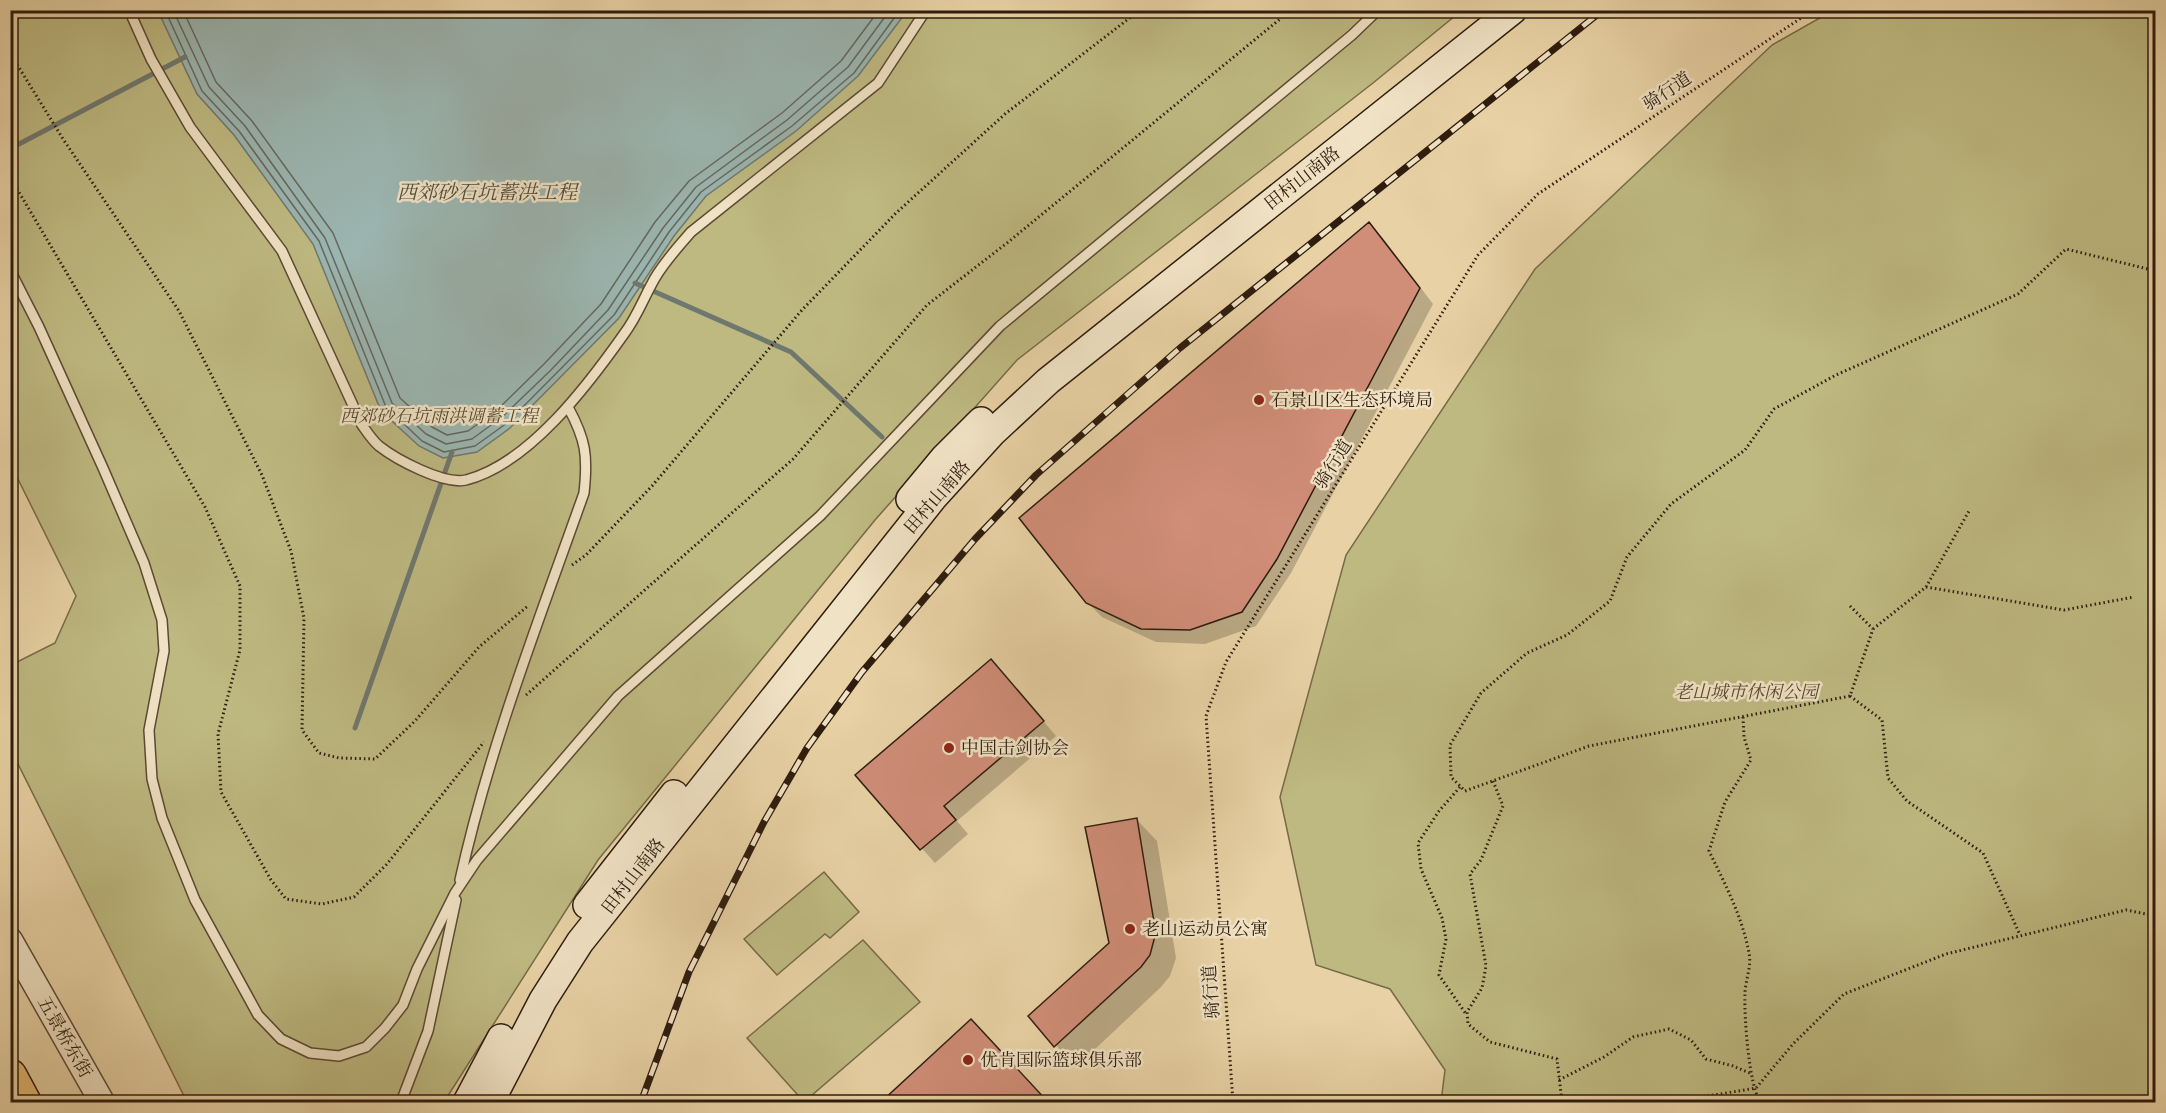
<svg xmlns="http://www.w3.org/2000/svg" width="2166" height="1113" viewBox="0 0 2166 1113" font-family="'IM FELL Great Primer','Noto Serif SC',serif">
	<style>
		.green { fill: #beb981; stroke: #766a48; stroke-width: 1.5 }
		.water { fill: #9bb5b0; stroke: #6f786f; stroke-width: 1.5 }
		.shadow { fill: #0003 }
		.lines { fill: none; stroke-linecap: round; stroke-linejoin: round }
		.shore { stroke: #64685f; stroke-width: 1.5 }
		.stream { stroke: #6f786f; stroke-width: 5 }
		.building { fill: #d08d78; stroke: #2e1c0e; stroke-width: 1.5 }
		.service-casing { stroke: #5c4a34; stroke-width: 12 }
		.tertiary-casing { stroke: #5c4a34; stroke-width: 27 }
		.secondary-casing { stroke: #2e1c0e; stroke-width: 30 }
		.motorway-casing { stroke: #2e1c0e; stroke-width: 36 }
		.path { stroke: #2e1c0e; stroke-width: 3; stroke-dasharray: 1.5 3; stroke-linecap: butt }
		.service { stroke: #f0e2c4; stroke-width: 9 }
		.tertiary { stroke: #f0e2c4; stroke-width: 24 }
		.secondary { stroke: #f0e2c4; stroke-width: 27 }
		.motorway { stroke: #e4b972; stroke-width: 33 }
		.rail-casing { stroke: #2e1c0e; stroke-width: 7 }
		.rail { stroke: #f0e2c4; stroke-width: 4.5; stroke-dasharray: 14; stroke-linecap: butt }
		.poi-dot { fill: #8f2418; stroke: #f0e2c4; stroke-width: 2 }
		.labels { text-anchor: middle; stroke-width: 5; stroke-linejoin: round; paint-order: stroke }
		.street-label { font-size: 18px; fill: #2e1c0e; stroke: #f0e2c4 }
		.poi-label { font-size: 18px; fill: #2e1c0e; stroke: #f0e2c4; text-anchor: start }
		.park-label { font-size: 18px; font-style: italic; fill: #594b30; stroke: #f0e2c4 }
		.water-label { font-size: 20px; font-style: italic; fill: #4f4a3f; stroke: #f0e2c4 }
	</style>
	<rect width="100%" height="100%" fill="#e8d2a5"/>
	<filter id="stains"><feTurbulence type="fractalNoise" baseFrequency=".00333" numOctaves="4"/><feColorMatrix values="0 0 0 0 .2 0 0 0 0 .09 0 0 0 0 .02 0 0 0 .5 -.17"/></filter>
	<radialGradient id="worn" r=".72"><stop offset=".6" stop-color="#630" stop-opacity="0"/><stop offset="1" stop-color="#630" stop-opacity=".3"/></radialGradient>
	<path class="green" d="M 11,11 L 1461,11 L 1373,83 L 1017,360 L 875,520 L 598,860 L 444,1102 L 187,1102 L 11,750 L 11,665 L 55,643 L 76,596 L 11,465 Z
		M 1832,11 L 2155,11 L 2155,1102 L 1441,1102 L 1445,1070 L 1390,989 L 1316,965 L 1280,797 L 1346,555 L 1535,269 L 1772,45 Z
		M 824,872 L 859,912 L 830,938 L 825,934 L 777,975 L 744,939 Z
		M 863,940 L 920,1002 L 804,1102 L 747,1038 Z"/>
	<path class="water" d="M 158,11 L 907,11 L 858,76 L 796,131 L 706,196 L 674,236 L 619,318 L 510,428 L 477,452 L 443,458 L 419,446 L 381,411 L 313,244 L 234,135 L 197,94 Z"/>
	<path class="shadow" d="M 1369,224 L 1383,238 L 1433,304 L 1291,573 L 1256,626 L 1205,644 L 1156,642 L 1102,617 L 1087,602 Z
		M 1004,675 L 1056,736 L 957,821 L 968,834 L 935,863 L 857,775 Z
		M 1137,820 L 1157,841 L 1176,958 L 1170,976 L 1161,987 L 1076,1067 L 1030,1017 L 1110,944 Z
		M 971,1021 L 1047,1102 L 883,1102 Z"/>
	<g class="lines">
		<path class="shore" d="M 165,10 L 202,91 L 239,131 L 319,241 L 386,407 L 422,441 L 444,452 L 475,446 L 507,423 L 614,315 L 669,232 L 701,192 L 792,126 L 854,73 L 900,10
			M 173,10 L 209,87 L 245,126 L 325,238 L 392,403 L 426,434 L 446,444 L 472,439 L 502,417 L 551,370 L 608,310 L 663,228 L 696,187 L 787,120 L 848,67 L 890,10
			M 183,10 L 216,82 L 252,121 L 333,233 L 400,398 L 432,427 L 447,435 L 468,431 L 496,411 L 544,364 L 601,304 L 655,222 L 689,181 L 782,113 L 841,61 L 879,10"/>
		<path class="stream" d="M 19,144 L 185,57
			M 635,283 L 791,352 L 882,437
			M 355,728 L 452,452"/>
	</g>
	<path class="building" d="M 1369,222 L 1420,288 L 1277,559 L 1242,612 L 1190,630 L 1141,629 L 1086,603 L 1019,518 Z
		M 991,659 L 1044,721 L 944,806 L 956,820 L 920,850 L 855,775 Z
		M 1137,818 L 1154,922 L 1155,936 L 1150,955 L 1141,967 L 1054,1047 L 1028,1016 L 1109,943 L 1085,827 Z
		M 971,1019 L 1048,1102 L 881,1102 Z"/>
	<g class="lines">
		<g class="service-casing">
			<path id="service" d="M 129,10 L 151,59 L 190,127 L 282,251 L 362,425 C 367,432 372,440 379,446 C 397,460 444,485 466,480 C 529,464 588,385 624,334 C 637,317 644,297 655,278 C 665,261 678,247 691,232 L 878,83 L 926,10
				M 10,270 L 39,327 L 103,468 L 144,563 L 162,620 L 164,651 L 149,730 L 152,779 L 162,818 L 195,900 L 258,1015 L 281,1039 L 310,1053 L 339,1056 L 366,1047 L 385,1028 L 403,1005 L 417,969 L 455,893 L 477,860 L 618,696 L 820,516 L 1000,326 L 1352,35 L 1378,10
				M 460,880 C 489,748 539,620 584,493 C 588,456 586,440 568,407
				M 401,1102 L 428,1031 L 456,900"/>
		</g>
		<g class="tertiary-casing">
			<path id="tertiary" d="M 10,940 L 102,1102"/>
		</g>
		<g class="secondary-casing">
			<path id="secondary" d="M 910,499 L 944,458 L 981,421
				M 587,905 L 674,794
				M 467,1102 L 501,1038
				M 490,1102 L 543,1000 L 580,942 L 933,498 L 993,432 L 1048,381 L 1513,10"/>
		</g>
		<g class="motorway-casing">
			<path id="motorway" d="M 10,1076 L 24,1102"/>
		</g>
		<path class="path" d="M 10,53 L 63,139 L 179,311 L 262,475 L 291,551 L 304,618 L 302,730 L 319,753 L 339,758 L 375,759 L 415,721 L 479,647 L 529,605
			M 10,177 L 205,507 L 240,586 L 240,650 L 218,734 L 221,792 L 271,880 L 286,899 L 322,904 L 354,897 L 387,864 L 484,742
			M 572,565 L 586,555 L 652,486 L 802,310 L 896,213 L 1005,114 L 1140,10
			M 1926,587 L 2064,610 L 2134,597
			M 1850,606 L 1873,629 L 1850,696 L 1589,746 L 1465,791 L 1451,777 L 1450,745 L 1481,693 L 1527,653 L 1567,635 L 1610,601 L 1627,557 L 1671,504 L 1745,450 L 1774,409 L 1836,375 L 2018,294 L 2066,249 L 2156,271
			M 1873,629 L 1926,587 L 1969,511
			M 526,695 L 793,459 L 927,305 L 1007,243 L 1291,10
			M 1850,696 L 1882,720 L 1888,778 L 1907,801 L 1983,853 L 2020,935
			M 1743,717 L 1744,737 L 1751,760 L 1725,802 L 1709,851 C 1725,884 1742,916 1749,953 C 1752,966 1745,981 1745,994 C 1744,1018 1749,1084 1760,1102
			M 1493,781 L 1503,806 L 1481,860 L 1470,874 L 1486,966 L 1482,988 L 1467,1012 L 1468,1024 L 1490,1042 L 1557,1059 L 1562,1102
			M 1460,787 L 1439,811 L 1418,843 L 1421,869 L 1442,918 L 1446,939 L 1439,975 L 1466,1014
			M 1559,1080 L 1604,1057 L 1633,1037 L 1669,1029 L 1691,1040 L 1706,1059 L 1733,1066 L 1752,1074
			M 1233,1102 L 1206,716 L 1226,662 L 1478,255 L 1538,194 L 1813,10
			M 1672,1102 L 1756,1088 L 1793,1044 L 1844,994 L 1946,954 L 2126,910 L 2156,916"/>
		<use href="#service" class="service"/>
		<use href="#tertiary" class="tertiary"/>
		<use href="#secondary" class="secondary"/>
		<use href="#motorway" class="motorway"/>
		<g class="rail-casing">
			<path id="rail" d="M 641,1102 L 689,972 L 764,822 L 807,748 L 862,672 L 975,539 L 1036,475 L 1180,348 L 1603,10"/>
		</g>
		<use href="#rail" class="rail"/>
	</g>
	<g class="poi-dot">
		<circle cx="1259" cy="400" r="6"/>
		<circle cx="949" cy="748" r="6"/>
		<circle cx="1130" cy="929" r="6"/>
		<circle cx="968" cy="1060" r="6"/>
	</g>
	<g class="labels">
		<g class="street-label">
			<text transform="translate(1667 91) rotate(-34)" y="6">骑行道</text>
			<text transform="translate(1302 178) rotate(-38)" y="6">田村山南路</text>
			<text transform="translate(1333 464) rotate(-58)" y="6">骑行道</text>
			<text transform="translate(937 497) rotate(-49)" y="6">田村山南路</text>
			<text transform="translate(633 876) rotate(-52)" y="6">田村山南路</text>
			<text transform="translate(1211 992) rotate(-94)" y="6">骑行道</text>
			<text transform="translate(65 1037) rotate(60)" y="6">五景桥东街</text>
		</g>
		<g class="poi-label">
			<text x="1271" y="406">石景山区生态环境局</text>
			<text x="961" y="754">中国击剑协会</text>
			<text x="1142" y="935">老山运动员公寓</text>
			<text x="980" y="1066">优肯国际篮球俱乐部</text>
		</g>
		<g class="park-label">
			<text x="439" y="422">西郊砂石坑雨洪调蓄工程</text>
			<text x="1746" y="698">老山城市休闲公园</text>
		</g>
		<g class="water-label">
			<text x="487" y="199">西郊砂石坑蓄洪工程</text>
		</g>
	</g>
	<rect width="2166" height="1113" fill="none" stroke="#e8d2a5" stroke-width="36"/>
	<rect x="12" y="12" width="2142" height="1089" fill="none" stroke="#2e1c0e" stroke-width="3"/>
	<rect x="18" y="18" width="2130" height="1077" fill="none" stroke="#2e1c0e" stroke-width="1.5"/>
	<rect width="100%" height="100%" filter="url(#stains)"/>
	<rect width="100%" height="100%" fill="url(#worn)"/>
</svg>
